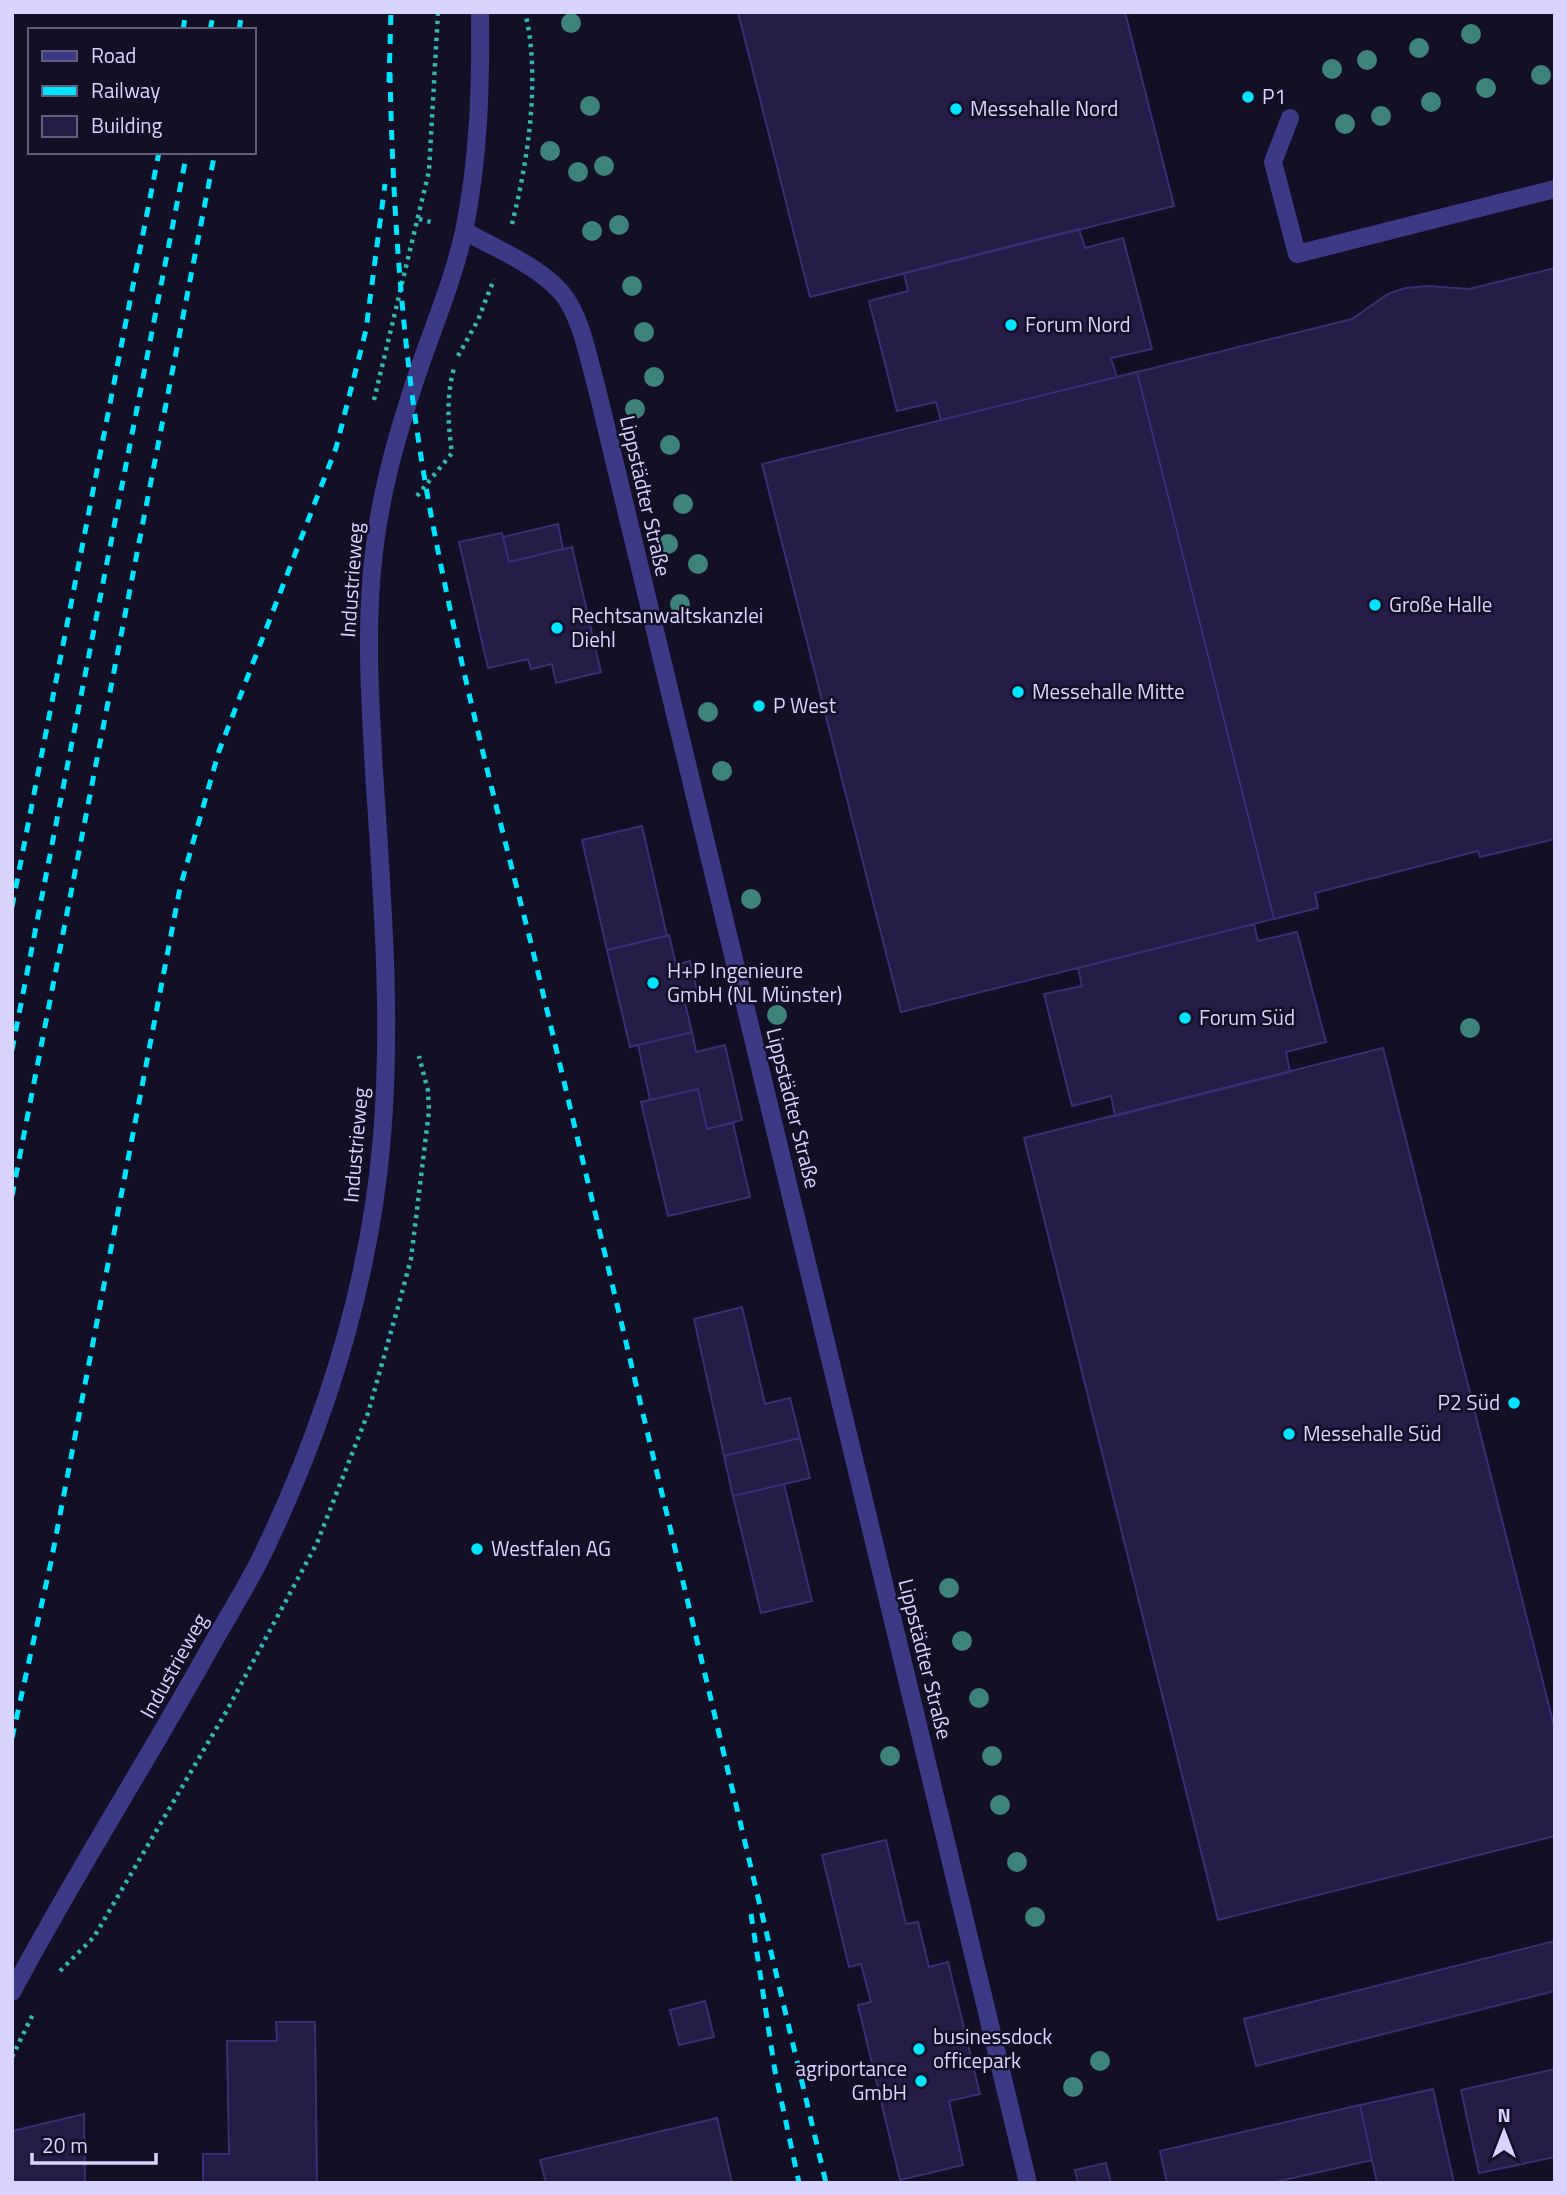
<svg xmlns="http://www.w3.org/2000/svg" width="1567" height="2195" viewBox="0 0 1567 2195" font-family="'Titillium Web',sans-serif">
	<style>
		.building { fill: #241b47; stroke: #3b2d73; stroke-width: 2 }
		.lines { fill: none; stroke-linecap: round; stroke-linejoin: round }
		.path { stroke: #2fb8b0; stroke-width: 4.5; stroke-dasharray: 3.5 5; stroke-linecap: butt }
		.service { stroke: #3d3a85; stroke-width: 18 }
		.minor { stroke: #3d3a85; stroke-width: 18 }
		.rail { stroke: #00e5ff; stroke-width: 5; stroke-dasharray: 10 9; stroke-linecap: butt }
		.tree { fill: #3d827b }
		.poi-dot { fill: #00e5ff; stroke: #130f26; stroke-width: 2.5 }
		.labels { text-anchor: middle; stroke-width: 5; stroke-linejoin: round; paint-order: stroke }
		.poi-label { font-size: 21px; fill: #d9d4ff; stroke: #130f26; text-anchor: start }
		.street-label { font-size: 21px; fill: #d9d4ff; stroke: #130f26 }
	</style>
	<rect width="100%" height="100%" fill="#130f26"/>
	<path class="building" d="M 738,12 L 1125,12 L 1174,206 L 810,297 Z
		M 1079,229 L 1085,248 L 1123,238 L 1152,349 L 1111,358 L 1117,377 L 941,420 L 936,402 L 897,411 L 869,301 L 908,291 L 904,273 Z
		M 1555,268 L 1555,839 L 1480,857 L 1478,851 L 1315,893 L 1318,908 L 1274,919 L 1137,372 L 1352,319 L 1388,294 L 1405,288 L 1428,286 L 1469,289 Z
		M 1137,372 L 1274,919 L 901,1012 L 762,464 Z
		M 558,524 L 563,549 L 509,562 L 503,537 Z
		M 502,533 L 509,562 L 572,547 L 601,672 L 556,683 L 552,664 L 531,669 L 528,659 L 488,668 L 459,542 Z
		M 642,826 L 667,936 L 607,950 L 582,840 Z
		M 1254,924 L 1258,941 L 1297,932 L 1326,1042 L 1286,1052 L 1290,1072 L 1115,1116 L 1111,1096 L 1072,1106 L 1044,994 L 1082,986 L 1078,968 Z
		M 669,935 L 676,965 L 690,961 L 698,995 L 684,999 L 692,1032 L 630,1047 L 607,950 Z
		M 692,1032 L 696,1052 L 725,1045 L 742,1120 L 707,1129 L 698,1089 L 650,1100 L 638,1045 Z
		M 1383,1048 L 1555,1730 L 1555,1836 L 1218,1920 L 1024,1138 Z
		M 698,1089 L 707,1129 L 733,1123 L 750,1197 L 668,1216 L 641,1102 Z
		M 742,1307 L 765,1404 L 790,1398 L 800,1438 L 724,1456 L 694,1319 Z
		M 800,1438 L 810,1478 L 733,1496 L 724,1456 Z
		M 784,1484 L 812,1601 L 761,1613 L 733,1496 Z
		M 886,1840 L 906,1924 L 918,1922 L 929,1967 L 948,1962 L 980,2094 L 949,2101 L 963,2165 L 900,2180 L 858,2005 L 871,2002 L 861,1964 L 849,1967 L 822,1855 Z
		M 1555,1941 L 1555,1991 L 1256,2066 L 1244,2019 Z
		M 705,2001 L 714,2037 L 679,2045 L 670,2010 Z
		M 276,2022 L 315,2022 L 317,2183 L 203,2183 L 203,2154 L 229,2154 L 227,2041 L 277,2041 Z
		M 1555,2069 L 1555,2157 L 1479,2173 L 1461,2090 Z
		M 1433,2089 L 1454,2183 L 1377,2183 L 1360,2105 Z
		M 1360,2105 L 1372,2160 L 1271,2183 L 1167,2183 L 1160,2151 Z
		M 84,2114 L 85,2183 L 12,2183 L 12,2131 Z
		M 717,2118 L 732,2183 L 546,2183 L 540,2160 Z
		M 1106,2163 L 1111,2183 L 1078,2183 L 1075,2170 Z"/>
	<g class="lines">
		<path class="path" d="M 419,219 L 435,223
			M 512,224 C 528,160 541,77 525,12
			M 458,356 L 478,320 L 494,279
			M 374,400 L 429,171 L 438,12
			M 417,496 L 452,453 C 448,424 446,397 454,368
			M 60,1971 L 94,1937 L 226,1712 L 317,1543 L 368,1413 L 398,1307 L 411,1259 L 429,1111 L 428,1091 L 419,1056
			M 12,2057 L 33,2014"/>
		<path class="service" d="M 1290,118 L 1273,162 L 1297,254 L 1555,189"/>
		<path class="minor" d="M 464,231 C 494,247 538,266 561,292 C 582,317 588,358 597,389 L 1028,2183
			M 12,1992 C 74,1875 146,1763 210,1648 C 229,1614 250,1582 266,1547 C 327,1419 370,1279 382,1137 C 392,1015 382,893 374,771 C 370,699 365,625 374,552 C 380,497 395,442 412,390 C 429,336 452,286 464,231 C 479,158 481,86 480,12"/>
		<path class="rail" d="M 183,30 L 186,12
			M 210,30 L 214,12
			M 239,30 L 242,12
			M 390,73 C 393,223 404,373 432,520 C 459,662 495,803 531,943 L 826,2183
			M 389,82 L 391,12
			M 12,907 L 159,152
			M 12,1050 L 187,152
			M 12,1196 L 215,152
			M 12,1738 L 51,1562 L 180,888 L 219,751 L 336,448 L 366,330 L 385,184
			M 751,1914 L 775,2071 L 799,2183"/>
	</g>
	<g class="tree">
		<circle cx="571" cy="23" r="10"/>
		<circle cx="1471" cy="34" r="10"/>
		<circle cx="1419" cy="48" r="10"/>
		<circle cx="1367" cy="60" r="10"/>
		<circle cx="1332" cy="69" r="10"/>
		<circle cx="1541" cy="75" r="10"/>
		<circle cx="1486" cy="88" r="10"/>
		<circle cx="1431" cy="102" r="10"/>
		<circle cx="590" cy="106" r="10"/>
		<circle cx="1381" cy="116" r="10"/>
		<circle cx="1345" cy="124" r="10"/>
		<circle cx="550" cy="151" r="10"/>
		<circle cx="604" cy="166" r="10"/>
		<circle cx="578" cy="172" r="10"/>
		<circle cx="619" cy="225" r="10"/>
		<circle cx="592" cy="231" r="10"/>
		<circle cx="632" cy="286" r="10"/>
		<circle cx="644" cy="332" r="10"/>
		<circle cx="654" cy="377" r="10"/>
		<circle cx="635" cy="409" r="10"/>
		<circle cx="670" cy="445" r="10"/>
		<circle cx="683" cy="504" r="10"/>
		<circle cx="668" cy="544" r="10"/>
		<circle cx="698" cy="564" r="10"/>
		<circle cx="680" cy="604" r="10"/>
		<circle cx="708" cy="712" r="10"/>
		<circle cx="722" cy="771" r="10"/>
		<circle cx="751" cy="899" r="10"/>
		<circle cx="777" cy="1015" r="10"/>
		<circle cx="1470" cy="1028" r="10"/>
		<circle cx="949" cy="1588" r="10"/>
		<circle cx="962" cy="1641" r="10"/>
		<circle cx="979" cy="1698" r="10"/>
		<circle cx="890" cy="1756" r="10"/>
		<circle cx="992" cy="1756" r="10"/>
		<circle cx="1000" cy="1805" r="10"/>
		<circle cx="1017" cy="1862" r="10"/>
		<circle cx="1035" cy="1917" r="10"/>
		<circle cx="1100" cy="2061" r="10"/>
		<circle cx="1073" cy="2087" r="10"/>
	</g>
	<g class="poi-dot">
		<circle cx="1248" cy="97" r="7"/>
		<circle cx="956" cy="109" r="7"/>
		<circle cx="1011" cy="325" r="7"/>
		<circle cx="1375" cy="605" r="7"/>
		<circle cx="557" cy="628" r="7"/>
		<circle cx="1018" cy="692" r="7"/>
		<circle cx="759" cy="706" r="7"/>
		<circle cx="653" cy="983" r="7"/>
		<circle cx="1185" cy="1018" r="7"/>
		<circle cx="1514" cy="1403" r="7"/>
		<circle cx="1289" cy="1434" r="7"/>
		<circle cx="477" cy="1549" r="7"/>
		<circle cx="919" cy="2049" r="7"/>
		<circle cx="921" cy="2081" r="7"/>
	</g>
	<g class="labels">
		<g class="poi-label">
			<text x="1262" y="104">P1</text>
			<text x="970" y="116">Messehalle Nord</text>
			<text x="1025" y="332">Forum Nord</text>
			<text x="1389" y="612">Große Halle</text>
			<text x="571" y="623">Rechtsanwaltskanzlei<tspan x="571" dy="24">Diehl</tspan></text>
			<text x="1032" y="699">Messehalle Mitte</text>
			<text x="773" y="713">P West</text>
			<text x="667" y="978">H+P Ingenieure<tspan x="667" dy="24">GmbH (NL Münster)</tspan></text>
			<text x="1199" y="1025">Forum Süd</text>
			<text x="1500" y="1410" text-anchor="end">P2 Süd</text>
			<text x="1303" y="1441">Messehalle Süd</text>
			<text x="491" y="1556">Westfalen AG</text>
			<text x="933" y="2044">businessdock<tspan x="933" dy="24">officepark</tspan></text>
			<text x="907" y="2076" text-anchor="end">agriportance<tspan x="907" dy="24">GmbH</tspan></text>
		</g>
		<g class="street-label">
			<text transform="translate(645 496) rotate(77)" y="7">Lippstädter Straße</text>
			<text transform="translate(352 580) rotate(-86)" y="7">Industrieweg</text>
			<text transform="translate(793 1108) rotate(76)" y="7">Lippstädter Straße</text>
			<text transform="translate(356 1145) rotate(-85)" y="7">Industrieweg</text>
			<text transform="translate(925 1659) rotate(76)" y="7">Lippstädter Straße</text>
			<text transform="translate(174 1666) rotate(-61)" y="7">Industrieweg</text>
		</g>
	</g>
	<rect width="1567" height="2195" fill="none" stroke="#d9d4ff" stroke-width="28"/>
	<rect x="28" y="28" width="228" height="126" fill="#130f26" stroke="#625e7d" stroke-width="2"/>
	<rect x="42" y="51" width="35" height="10" fill="#3d3a85" stroke="#625e7d" stroke-width="2"/>
	<text x="91" y="63" font-size="21" fill="#d9d4ff">Road</text>
	<rect x="42" y="86" width="35" height="10" fill="#00e5ff" stroke="#625e7d" stroke-width="2"/>
	<text x="91" y="98" font-size="21" fill="#d9d4ff">Railway</text>
	<rect x="42" y="116" width="35" height="21" fill="#241b47" stroke="#625e7d" stroke-width="2"/>
	<text x="91" y="133" font-size="21" fill="#d9d4ff">Building</text>
	<g transform="translate(1504 2132)" stroke="#130f26" stroke-width="5" paint-order="stroke">
	<path d="M0-5L12 26L0 18L-12 26Z" fill="#d9d4ff"/>
	<text y="-10" font-size="19" font-weight="bold" text-anchor="middle" fill="#d9d4ff">N</text>
	</g>
	<path d="M32 2153v10h124v-10" fill="none" stroke="#d9d4ff" stroke-width="3.5"/>
	<text x="42" y="2153" font-size="21" fill="#d9d4ff" stroke="#130f26" stroke-width="5" paint-order="stroke">20 m</text>
</svg>
